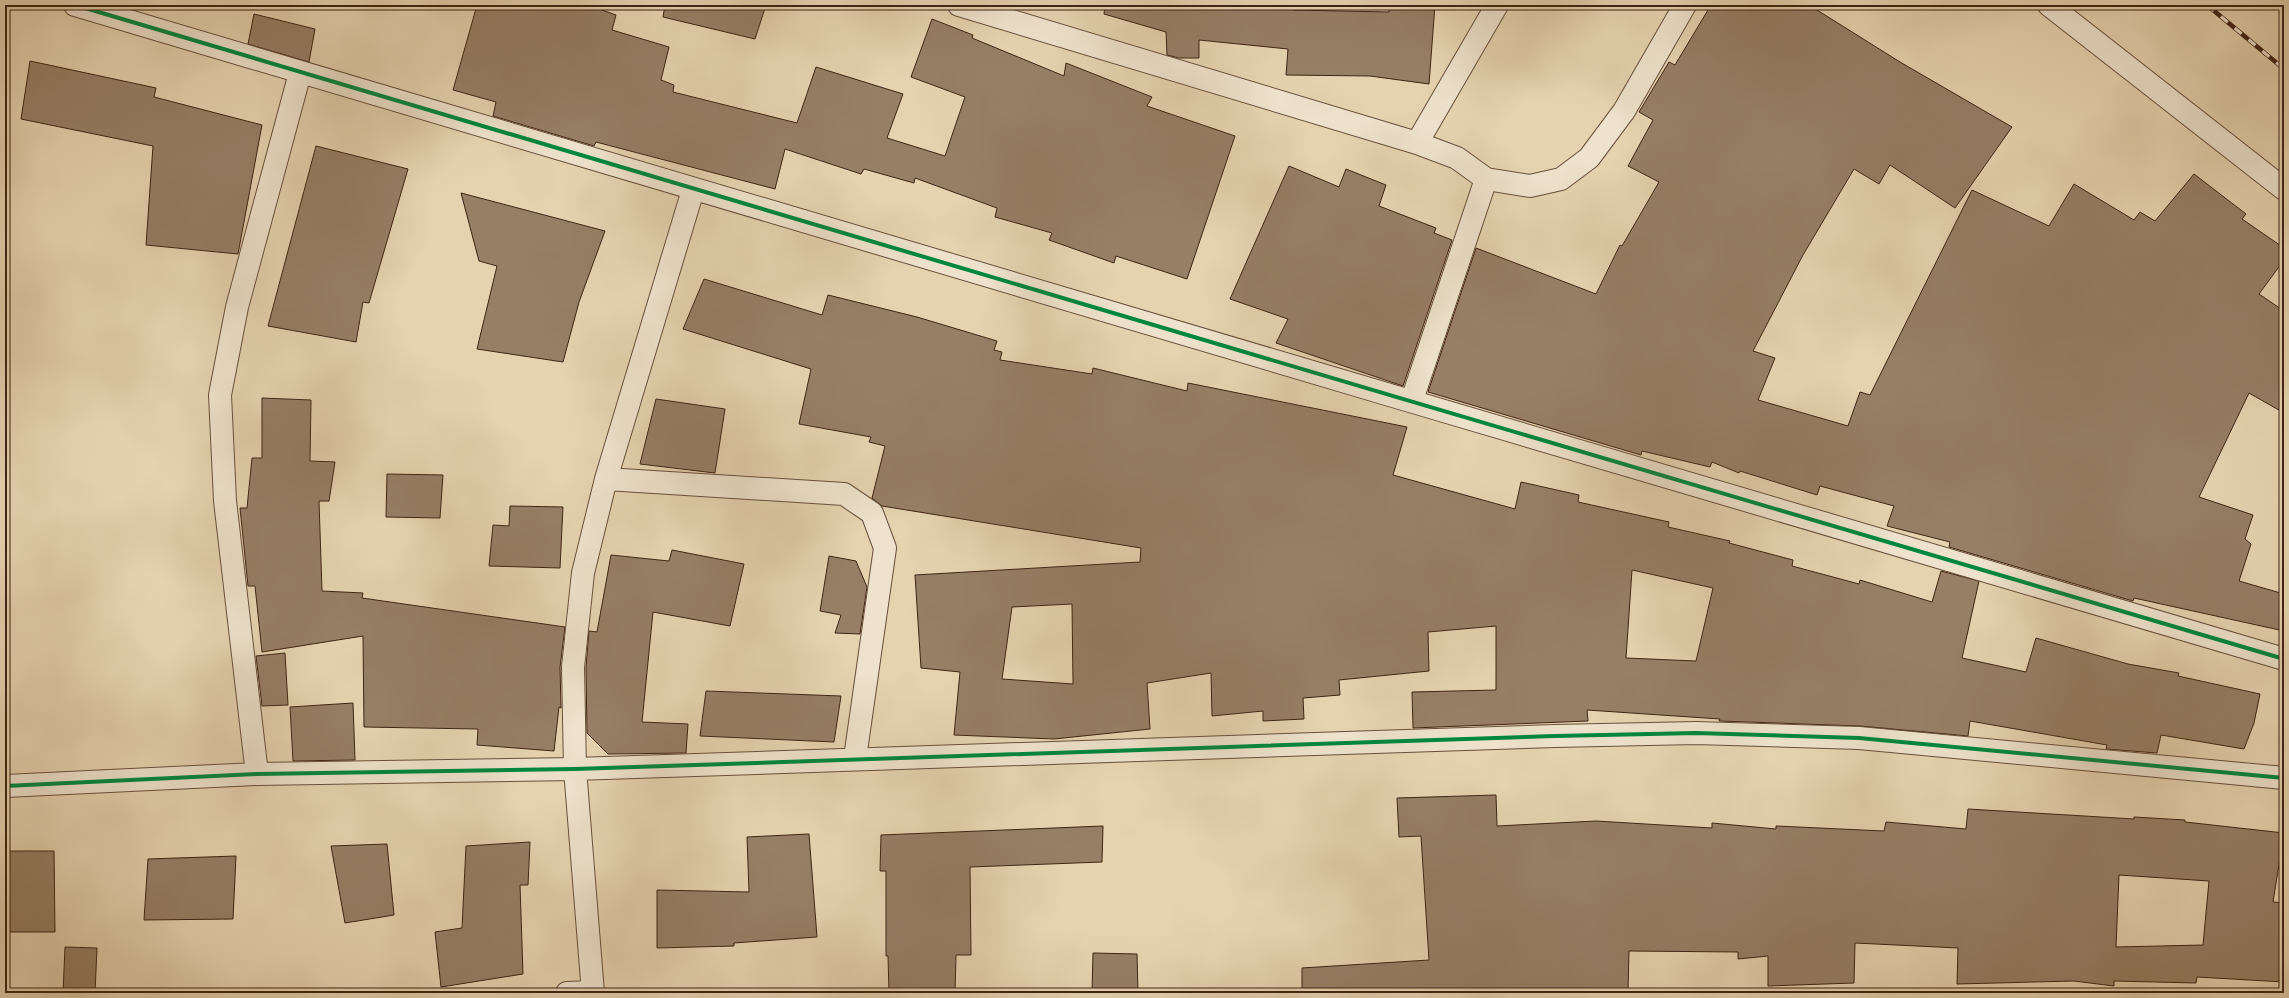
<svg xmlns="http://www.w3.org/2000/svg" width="2289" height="998" viewBox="0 0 2289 998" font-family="'IM FELL Great Primer',serif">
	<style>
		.building { fill: #967f65; stroke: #402314; fill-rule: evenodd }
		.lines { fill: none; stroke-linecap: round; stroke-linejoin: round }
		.minor-casing { stroke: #694f3b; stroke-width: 24 }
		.minor { stroke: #eee2cc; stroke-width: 22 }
		.rail-casing { stroke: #402314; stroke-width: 4.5 }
		.rail { stroke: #eee2cc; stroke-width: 3; stroke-dasharray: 9; stroke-linecap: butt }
		.cycleway-casing { stroke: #eee2cc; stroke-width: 6 }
		.cycleway { stroke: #00873e; stroke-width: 4 }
	</style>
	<rect width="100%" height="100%" fill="#e5d3b0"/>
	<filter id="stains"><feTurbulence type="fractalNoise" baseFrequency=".005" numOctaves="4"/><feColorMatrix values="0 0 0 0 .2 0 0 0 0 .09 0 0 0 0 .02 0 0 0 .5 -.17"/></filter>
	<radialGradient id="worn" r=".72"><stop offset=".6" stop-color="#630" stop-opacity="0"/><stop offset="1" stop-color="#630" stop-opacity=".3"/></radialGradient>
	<path class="building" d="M 477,5 L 588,5 L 616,15 L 612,30 L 669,47 L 661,80 L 674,85 L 673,92 L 797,123 L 816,67 L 903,94 L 887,138 L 945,156 L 965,97 L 911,77 L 932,19 L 973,35 L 972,38 L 1064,76 L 1066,63 L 1152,97 L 1147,106 L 1235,136 L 1187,279 L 1116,256 L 1114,263 L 1049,240 L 1052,233 L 995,217 L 997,208 L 915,178 L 914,183 L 864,169 L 861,174 L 785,149 L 775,189 L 596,142 L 594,146 L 493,116 L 496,102 L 453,90 Z
		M 665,5 L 766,5 L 755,39 L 663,17 Z
		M 1105,5 L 1294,5 L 1293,10 L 1389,12 L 1390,5 L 1435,5 L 1429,84 L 1370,76 L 1286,75 L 1288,49 L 1199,40 L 1199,58 L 1179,58 L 1167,55 L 1166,32 L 1104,14 Z
		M 1711,5 L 1809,5 L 1900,62 L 2012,127 L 1955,208 L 1890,165 L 1879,184 L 1854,169 L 1803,255 L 1753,351 L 1775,358 L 1758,400 L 1848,426 L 1860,392 L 1870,395 L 1972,190 L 2049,226 L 2074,184 L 2134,220 L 2140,212 L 2155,221 L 2194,174 L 2246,214 L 2242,219 L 2284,248 L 2284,260 L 2259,294 L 2284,311 L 2284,413 L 2249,393 L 2199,497 L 2253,515 L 2245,539 L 2251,544 L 2239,581 L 2284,594 L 2284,631 L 2134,598 L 2133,601 L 1949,547 L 1950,542 L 1887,526 L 1894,506 L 1820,486 L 1817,495 L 1740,471 L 1739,473 L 1712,462 L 1710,467 L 1642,451 L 1641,455 L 1428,392 L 1476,248 L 1596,294 L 1620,245 L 1622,246 L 1659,182 L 1628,166 L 1653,120 L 1639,112 L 1669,62 L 1675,65 Z
		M 254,14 L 315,29 L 309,62 L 248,44 Z
		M 30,61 L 156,88 L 154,97 L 262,125 L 238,254 L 146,245 L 153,146 L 21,119 Z
		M 316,146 L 408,169 L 369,303 L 363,302 L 356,342 L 268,326 Z
		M 1289,166 L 1339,187 L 1346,169 L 1386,185 L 1379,206 L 1436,228 L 1434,233 L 1452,240 L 1403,386 L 1276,343 L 1288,319 L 1230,299 Z
		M 461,193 L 605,231 L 579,302 L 563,362 L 477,349 L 497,266 L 479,261 Z
		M 704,279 L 822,315 L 828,295 L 917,317 L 997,341 L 994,350 L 1002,352 L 1000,360 L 1092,374 L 1093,368 L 1187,391 L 1188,383 L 1407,427 L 1393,475 L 1515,509 L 1521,482 L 1579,495 L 1578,502 L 1669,522 L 1668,527 L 1730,541 L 1729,543 L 1793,560 L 1792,566 L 1859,584 L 1860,580 L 1932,602 L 1941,571 L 1979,581 L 1962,658 L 2026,672 L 2036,638 L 2128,664 L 2179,673 L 2178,676 L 2260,694 L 2254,723 L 2244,749 L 2161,735 L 2157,753 L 2106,749 L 2107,745 L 1970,721 L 1968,736 L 1860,726 L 1719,721 L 1720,719 L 1587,710 L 1588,721 L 1413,728 L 1412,692 L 1496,690 L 1496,626 L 1428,632 L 1429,671 L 1339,680 L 1340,695 L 1303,698 L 1304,719 L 1263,721 L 1263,711 L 1212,716 L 1211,673 L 1147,683 L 1150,729 L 1054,739 L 954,735 L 960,672 L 921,668 L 915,575 L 1140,562 L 1141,548 L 882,506 L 872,498 L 885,446 L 869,442 L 871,437 L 799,424 L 811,369 L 683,329 ZM 1632,570 L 1713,588 L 1696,661 L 1626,658 ZM 1072,604 L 1073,684 L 1002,679 L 1012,607 Z
		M 262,398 L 311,400 L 310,461 L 335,462 L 329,501 L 319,501 L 322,591 L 363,593 L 362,598 L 565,627 L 560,667 L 561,708 L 559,707 L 554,751 L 477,745 L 478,729 L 364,727 L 363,636 L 262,652 L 255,586 L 248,586 L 240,508 L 247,508 L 252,458 L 262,458 Z
		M 656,399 L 725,409 L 715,473 L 640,464 Z
		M 387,474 L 443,475 L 440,518 L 386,517 Z
		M 510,506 L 563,507 L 560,568 L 489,566 L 493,525 L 509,526 Z
		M 672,550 L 744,564 L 730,626 L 653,612 L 642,722 L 688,724 L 686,753 L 608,754 L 587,733 L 586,668 L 589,631 L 597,632 L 611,555 L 669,561 Z
		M 829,556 L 856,561 L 867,587 L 860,634 L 835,633 L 841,615 L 820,611 Z
		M 285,653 L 288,705 L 262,706 L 256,656 Z
		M 706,691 L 841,696 L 834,742 L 700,736 Z
		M 353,703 L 355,760 L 293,761 L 290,707 Z
		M 1496,795 L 1497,826 L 1596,821 L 1712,828 L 1712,823 L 1776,829 L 1776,826 L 1884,831 L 1886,822 L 1966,829 L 1968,809 L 2134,819 L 2134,817 L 2185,820 L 2185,822 L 2284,833 L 2273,902 L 2284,903 L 2284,982 L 2197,977 L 2196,983 L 2114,981 L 2114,986 L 2074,981 L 1957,984 L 1958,948 L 1855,943 L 1854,983 L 1768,986 L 1768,956 L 1738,959 L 1738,952 L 1629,951 L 1628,991 L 1302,993 L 1302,968 L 1429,960 L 1421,836 L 1399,837 L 1397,798 ZM 2119,875 L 2209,881 L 2203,945 L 2116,947 Z
		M 1103,826 L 1102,862 L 970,867 L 971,955 L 956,955 L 955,993 L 889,993 L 888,956 L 886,956 L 886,871 L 880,871 L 881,835 Z
		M 809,834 L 817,937 L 734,943 L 734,946 L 657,948 L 657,890 L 749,892 L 747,837 Z
		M 530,842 L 528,885 L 520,885 L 523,974 L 441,987 L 435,932 L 462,928 L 466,846 Z
		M 387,844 L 394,915 L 345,923 L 331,846 Z
		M 5,851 L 54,851 L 55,932 L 5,932 Z
		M 236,856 L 233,919 L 144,920 L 148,859 Z
		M 65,947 L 97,948 L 95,993 L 63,993 Z
		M 1093,953 L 1137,954 L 1138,993 L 1092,993 Z"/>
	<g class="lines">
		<g class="minor-casing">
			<path id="minor" d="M 75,5 C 810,227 1548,440 2284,659
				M 959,5 L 1417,143 L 1457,158 L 1486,179 L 1530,186 L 1561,179 L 1589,158 L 1624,111 L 1685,5
				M 2049,5 L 2284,189
				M 1417,143 L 1497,5
				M 1412,400 L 1486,179
				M 606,479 L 844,494 L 872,513 L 885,548 L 855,758
				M 257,774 L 225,501 L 220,395 L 237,307 L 300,73
				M 5,786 L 257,774 L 575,769 L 1555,736 L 1696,733 L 1859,738 L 2284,778
				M 567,993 L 593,992
				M 593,993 L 575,769 L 573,667 L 583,573 L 606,479 L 693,190"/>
		</g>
		<use href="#minor" class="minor"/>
		<g class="rail-casing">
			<path id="rail" d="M 2207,5 L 2284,69"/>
		</g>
		<use href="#rail" class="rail"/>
		<g class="cycleway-casing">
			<path id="cycleway" d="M 75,5 C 810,227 1548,440 2284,659
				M 5,786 L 257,774 L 575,769 L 1555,736 L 1696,733 L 1859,738 L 2284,778"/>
		</g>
		<use href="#cycleway" class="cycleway"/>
	</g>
	<rect width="2289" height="998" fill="none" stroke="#e5d3b0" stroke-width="20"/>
	<rect x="6" y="6" width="2277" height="986" fill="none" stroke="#402314" stroke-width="2"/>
	<rect x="10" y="10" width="2269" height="978" fill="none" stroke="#402314"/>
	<rect width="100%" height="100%" filter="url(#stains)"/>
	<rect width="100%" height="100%" fill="url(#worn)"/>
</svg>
